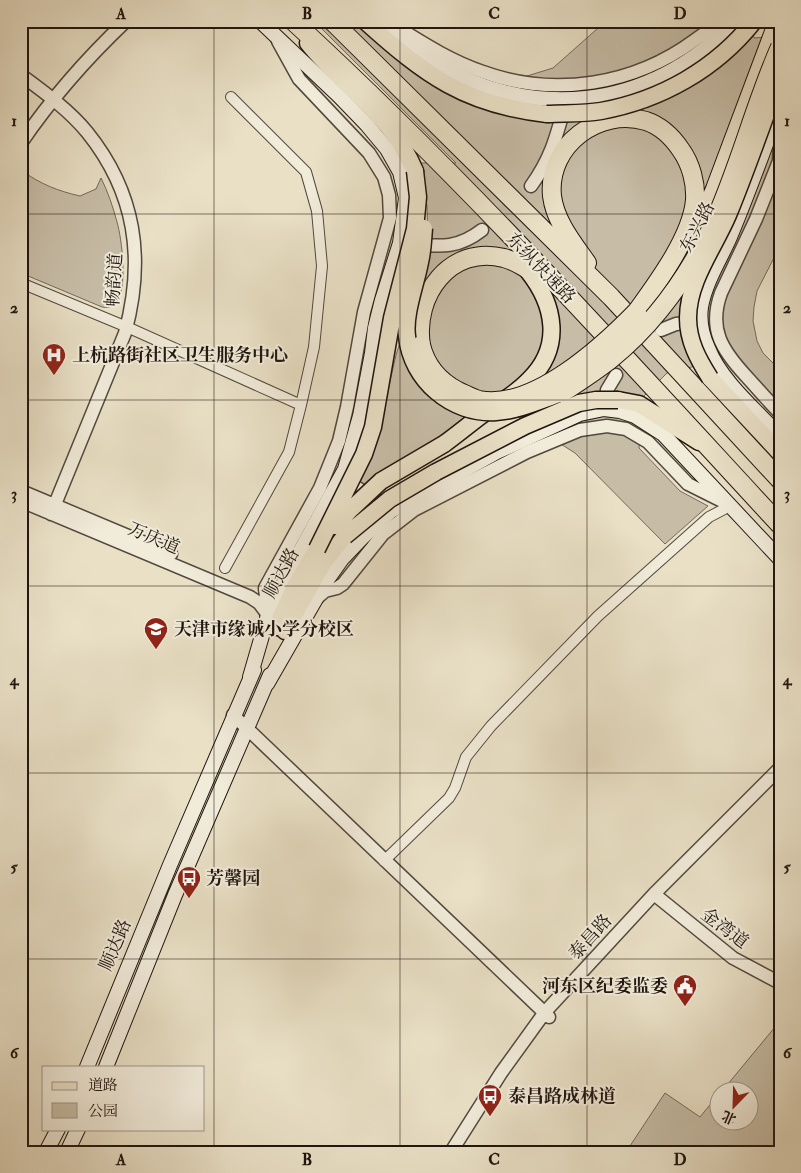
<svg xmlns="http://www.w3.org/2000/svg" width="801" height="1173" viewBox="0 0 801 1173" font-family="'IM FELL Double Pica','Noto Serif SC',serif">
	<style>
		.green { fill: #c7bda7; stroke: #74695b }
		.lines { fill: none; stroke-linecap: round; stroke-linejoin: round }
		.tertiary-tunnel { stroke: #c1b7a1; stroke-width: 12; stroke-dasharray: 12 6; stroke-linecap: butt }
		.minor-casing { stroke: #52483d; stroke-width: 12 }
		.tertiary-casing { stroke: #52483d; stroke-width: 15 }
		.secondary-casing { stroke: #20150f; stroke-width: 16 }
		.primary-casing { stroke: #20150f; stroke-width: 19 }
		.trunk-casing { stroke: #20150f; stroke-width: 20 }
		.minor { stroke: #f1ebda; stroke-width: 10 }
		.tertiary { stroke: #f1ebda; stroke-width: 12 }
		.secondary { stroke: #f1ebda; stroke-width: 14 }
		.primary { stroke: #e9e0c6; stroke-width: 16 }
		.trunk { stroke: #e9e0c6; stroke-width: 18 }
		.primary-bridge-casing { stroke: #20150f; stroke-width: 19; stroke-linecap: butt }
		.trunk-bridge-casing { stroke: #20150f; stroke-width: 20; stroke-linecap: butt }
		.primary-bridge { stroke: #e9e0c6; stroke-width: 16 }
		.trunk-bridge { stroke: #e9e0c6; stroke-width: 18 }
		.grid { fill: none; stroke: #20150f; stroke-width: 1; stroke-opacity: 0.55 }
		.labels { text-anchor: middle; stroke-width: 4; stroke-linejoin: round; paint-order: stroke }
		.street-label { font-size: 18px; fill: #20150f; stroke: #f1ebda }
		.poi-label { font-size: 18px; font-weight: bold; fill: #20150f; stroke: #f1ebda; text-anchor: start }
		.neatline { fill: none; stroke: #20150f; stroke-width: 2 }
		.grid-label { font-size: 16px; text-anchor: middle; font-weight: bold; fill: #20150f }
	</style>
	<rect width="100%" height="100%" fill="#e9e0c6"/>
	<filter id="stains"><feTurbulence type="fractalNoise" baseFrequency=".004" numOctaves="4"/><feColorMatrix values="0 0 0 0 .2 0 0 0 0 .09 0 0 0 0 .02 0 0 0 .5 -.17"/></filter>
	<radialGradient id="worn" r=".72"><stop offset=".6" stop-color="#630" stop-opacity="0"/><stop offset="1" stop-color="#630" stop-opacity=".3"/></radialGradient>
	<path class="green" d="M 314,21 L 356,21 L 409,66 L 459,97 L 553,68 L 606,21 L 750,21 L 754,38 L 780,36 L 780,246 L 757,291 L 754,307 L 753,321 L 757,341 L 763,353 L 780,370 L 780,403 L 736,356 L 667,373 L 643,397 L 639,448 L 680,491 L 708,506 L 665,544 L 575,453 L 509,411 L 423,450 L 353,499 L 380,426 L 396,355 L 426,264 L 428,242 L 427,206 L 419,163 L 456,163 Z
		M 21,170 C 40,184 58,191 80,196 L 96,189 L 101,178 C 108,192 113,207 117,222 C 122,239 128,289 116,303 C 112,307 107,308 102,307 L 21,273 Z
		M 780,1021 L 780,1152 L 626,1152 L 665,1093 L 700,1117 L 718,1095 L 718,1120 L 748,1120 L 748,1090 L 723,1090 Z"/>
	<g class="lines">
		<path class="tertiary-tunnel" d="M 488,225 L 531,186
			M 616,375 L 657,335"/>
		<g class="minor-casing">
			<path id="minor" d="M 21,283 L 127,327 L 301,405
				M 225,568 L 289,452 L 301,405 L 314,347 L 322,266 L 317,211 L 306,172 L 231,97
				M 384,861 L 449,798 L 455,788 L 466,757 L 491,726 L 598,616 L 709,517 L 730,506"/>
		</g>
		<g class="tertiary-casing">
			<path id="tertiary" d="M 392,24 C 421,42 450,61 483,72 C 554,98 634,85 695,40 C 703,34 712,29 719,21
				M 21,75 C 44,92 69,110 87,132 C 136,193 145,259 125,333 L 51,514
				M 777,114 L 780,143 L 779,161 L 756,219 L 721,293 C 708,329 722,350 746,376 C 757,388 768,401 780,413
				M 21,143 C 51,99 87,58 126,21
				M 531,186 C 551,158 556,138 565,105
				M 414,244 C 442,247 459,248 482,230
				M 661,330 L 676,324 L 697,322
				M 605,407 L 607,390 L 616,375
				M 343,478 L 388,509
				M 21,491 L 171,554
				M 21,501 L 250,597 L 259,603 L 268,615
				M 316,599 L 325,591 L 337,588 L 343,584 L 383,534 L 414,510 L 527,452 L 580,430 L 607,426 L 626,429 L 648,442 L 688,484 L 726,503
				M 268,615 L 265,588 L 320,488 L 339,441 L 347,407 L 364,312 L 390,218 L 389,195 L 384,177 L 369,153 L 299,79 L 278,41
				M 233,715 L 549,1017
				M 654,894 L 733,958 L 780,983
				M 451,1152 L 501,1073 L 545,1012 L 654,894 L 780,768"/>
		</g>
		<g class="secondary-casing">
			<path id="secondary" d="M 382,21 C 395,33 409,45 423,55 C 526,125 650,111 735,21
				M 780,106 C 764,150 748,194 730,237 C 720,260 705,283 701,307 C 699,322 702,335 708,348 C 721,381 756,410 780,436
				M 250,677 L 268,615 L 293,564 L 345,469 L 360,416 L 372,353 L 375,328 L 382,300 L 400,243 L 406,198 L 400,172 L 387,149 L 367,125 L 339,96 L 260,21
				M 267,684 L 325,583 L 342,559 L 362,538 L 391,511 L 497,452 L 580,414 L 604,409 L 620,411 L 635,416 L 663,434 L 780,559
				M 87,1067 L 170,865 L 254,670
				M 106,1067 L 175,895 L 270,675
				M 46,1152 L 58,1129
				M 67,1152 L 78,1129"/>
		</g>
		<g class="primary-casing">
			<path id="primary" d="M 365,21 C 425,75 465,105 547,114
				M 308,43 C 342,86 394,118 415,171
				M 710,378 L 780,453
				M 618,400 L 639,404 L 699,442
				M 444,444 C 458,434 472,422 486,412 C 501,402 517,393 529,380 C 563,347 555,305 528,271
				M 276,627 L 295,586 L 317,549
				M 285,631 L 324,562 L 345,536"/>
		</g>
		<g class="trunk-casing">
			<path id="trunk" d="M 293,21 C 465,179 621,353 780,525
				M 332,21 L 611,297 L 780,480
				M 694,237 L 715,189 L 778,21
				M 587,263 C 573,243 555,221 552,196 C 547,145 599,107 646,121 C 661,126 673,138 681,150 C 691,164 696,183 695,200 C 692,236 658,282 637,311
				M 421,345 C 413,296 450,244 504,258 C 518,262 529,270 541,279"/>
		</g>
		<use href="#minor" class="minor"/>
		<use href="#tertiary" class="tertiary"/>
		<use href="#secondary" class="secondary"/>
		<use href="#primary" class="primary"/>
		<use href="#trunk" class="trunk"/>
		<g class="primary-bridge-casing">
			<path id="primary-bridge" d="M 547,114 C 565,113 583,114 601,111 C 661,100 716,69 754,21
				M 424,228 C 423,239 423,250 420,262 C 416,284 404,314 407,336 C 411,380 452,415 496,412 C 518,411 541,400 562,393
				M 710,378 C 698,359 688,341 688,318 C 688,281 714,248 728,215 C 747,169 763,122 780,76
				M 336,526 L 349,511 L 381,481 L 444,444
				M 345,536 L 390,499 L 436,472 L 525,426 L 579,403 L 596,400 L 618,400
				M 317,549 L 364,454 L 373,427 L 392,318 L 415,229 L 418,197 L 415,171"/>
		</g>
		<g class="trunk-bridge-casing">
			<path id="trunk-bridge" d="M 421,345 C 426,366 439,381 458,391 C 465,394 472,398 479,400 C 533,411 603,346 637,311
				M 562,393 C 579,382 596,371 611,359 C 654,324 688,276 712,227 C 739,169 754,106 780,47"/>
		</g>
		<use href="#primary-bridge" class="primary-bridge"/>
		<use href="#trunk-bridge" class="trunk-bridge"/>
	</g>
	<path class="grid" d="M 214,21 L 214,1152M 400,21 L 400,1152M 587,21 L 587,1152M 21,214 L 780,214M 21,400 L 780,400M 21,586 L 780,586M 21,773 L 780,773M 21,959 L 780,959"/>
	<defs>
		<g id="hospital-pin" transform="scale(1.25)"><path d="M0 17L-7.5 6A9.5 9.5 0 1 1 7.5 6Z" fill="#8f2418" stroke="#f1ebda"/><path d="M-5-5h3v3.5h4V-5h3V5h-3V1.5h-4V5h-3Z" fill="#fff"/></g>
		<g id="school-pin" transform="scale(1.25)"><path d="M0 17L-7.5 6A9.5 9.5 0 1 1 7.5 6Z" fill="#8f2418" stroke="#f1ebda"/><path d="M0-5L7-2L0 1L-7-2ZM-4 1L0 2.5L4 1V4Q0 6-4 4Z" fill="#fff"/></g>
		<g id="bus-pin" transform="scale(1.25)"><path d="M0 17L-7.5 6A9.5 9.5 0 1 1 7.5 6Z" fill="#8f2418" stroke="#f1ebda"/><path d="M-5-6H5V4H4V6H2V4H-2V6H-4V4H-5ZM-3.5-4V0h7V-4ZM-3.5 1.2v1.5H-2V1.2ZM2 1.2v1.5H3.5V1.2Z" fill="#fff"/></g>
		<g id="civic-pin" transform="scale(1.25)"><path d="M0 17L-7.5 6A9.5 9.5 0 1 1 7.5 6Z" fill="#8f2418" stroke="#f1ebda"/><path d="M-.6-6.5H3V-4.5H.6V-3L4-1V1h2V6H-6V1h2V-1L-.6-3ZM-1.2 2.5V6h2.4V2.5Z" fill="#fff"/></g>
	</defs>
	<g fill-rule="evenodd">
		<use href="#hospital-pin" x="54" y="355"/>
		<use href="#school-pin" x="156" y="629"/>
		<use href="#bus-pin" x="189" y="878"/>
		<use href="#civic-pin" x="685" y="986"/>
		<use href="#bus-pin" x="490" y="1096"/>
	</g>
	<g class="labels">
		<g class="street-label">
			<text transform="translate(697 227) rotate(-63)" y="6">东兴路</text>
			<text transform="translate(541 268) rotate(46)" y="6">东纵快速路</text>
			<text transform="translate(114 280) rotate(-86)" y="6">畅韵道</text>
			<text transform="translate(154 538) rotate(23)" y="6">万庆道</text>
			<text transform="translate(281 573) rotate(-61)" y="6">顺达路</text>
			<text transform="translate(725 928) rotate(37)" y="6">金湾道</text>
			<text transform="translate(590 937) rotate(-48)" y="6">泰昌路</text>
			<text transform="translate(115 945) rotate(-67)" y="6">顺达路</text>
		</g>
		<g class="poi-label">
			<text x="72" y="361">上杭路街社区卫生服务中心</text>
			<text x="174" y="635">天津市缘诚小学分校区</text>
			<text x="206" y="884">芳馨园</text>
			<text x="668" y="992" text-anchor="end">河东区纪委监委</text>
			<text x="508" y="1102">泰昌路成林道</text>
		</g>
	</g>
	<rect width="801" height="1173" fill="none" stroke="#e9e0c6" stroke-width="55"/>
	<rect x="42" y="1066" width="162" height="65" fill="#f1ebda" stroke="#9d9589"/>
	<rect x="52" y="1082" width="25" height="8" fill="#e9e0c6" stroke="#9d9589"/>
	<text x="88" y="1090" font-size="15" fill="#20150f">道路</text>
	<rect x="52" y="1103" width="25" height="15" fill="#c7bda7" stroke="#9d9589"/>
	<text x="88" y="1116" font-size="15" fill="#20150f">公园</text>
	<g transform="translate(734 1106) rotate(203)"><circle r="24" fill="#f1ebda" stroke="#9d9589"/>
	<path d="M0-4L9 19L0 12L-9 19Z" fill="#8f2418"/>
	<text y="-8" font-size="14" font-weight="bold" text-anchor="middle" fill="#20150f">北</text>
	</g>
	<rect x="28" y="28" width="746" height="1118" class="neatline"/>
	<g class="grid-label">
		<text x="121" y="19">A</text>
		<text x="307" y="19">B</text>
		<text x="494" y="19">C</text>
		<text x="680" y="19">D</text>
		<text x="14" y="126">1</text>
		<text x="787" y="126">1</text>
		<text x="14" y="313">2</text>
		<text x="787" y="313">2</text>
		<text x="14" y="499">3</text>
		<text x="787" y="499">3</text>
		<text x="14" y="685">4</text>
		<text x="787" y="685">4</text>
		<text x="14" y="872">5</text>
		<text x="787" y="872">5</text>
		<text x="14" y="1058">6</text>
		<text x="787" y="1058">6</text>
		<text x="121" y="1165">A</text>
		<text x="307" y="1165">B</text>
		<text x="494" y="1165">C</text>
		<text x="680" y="1165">D</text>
	</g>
	<rect width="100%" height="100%" filter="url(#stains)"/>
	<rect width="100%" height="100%" fill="url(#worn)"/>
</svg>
